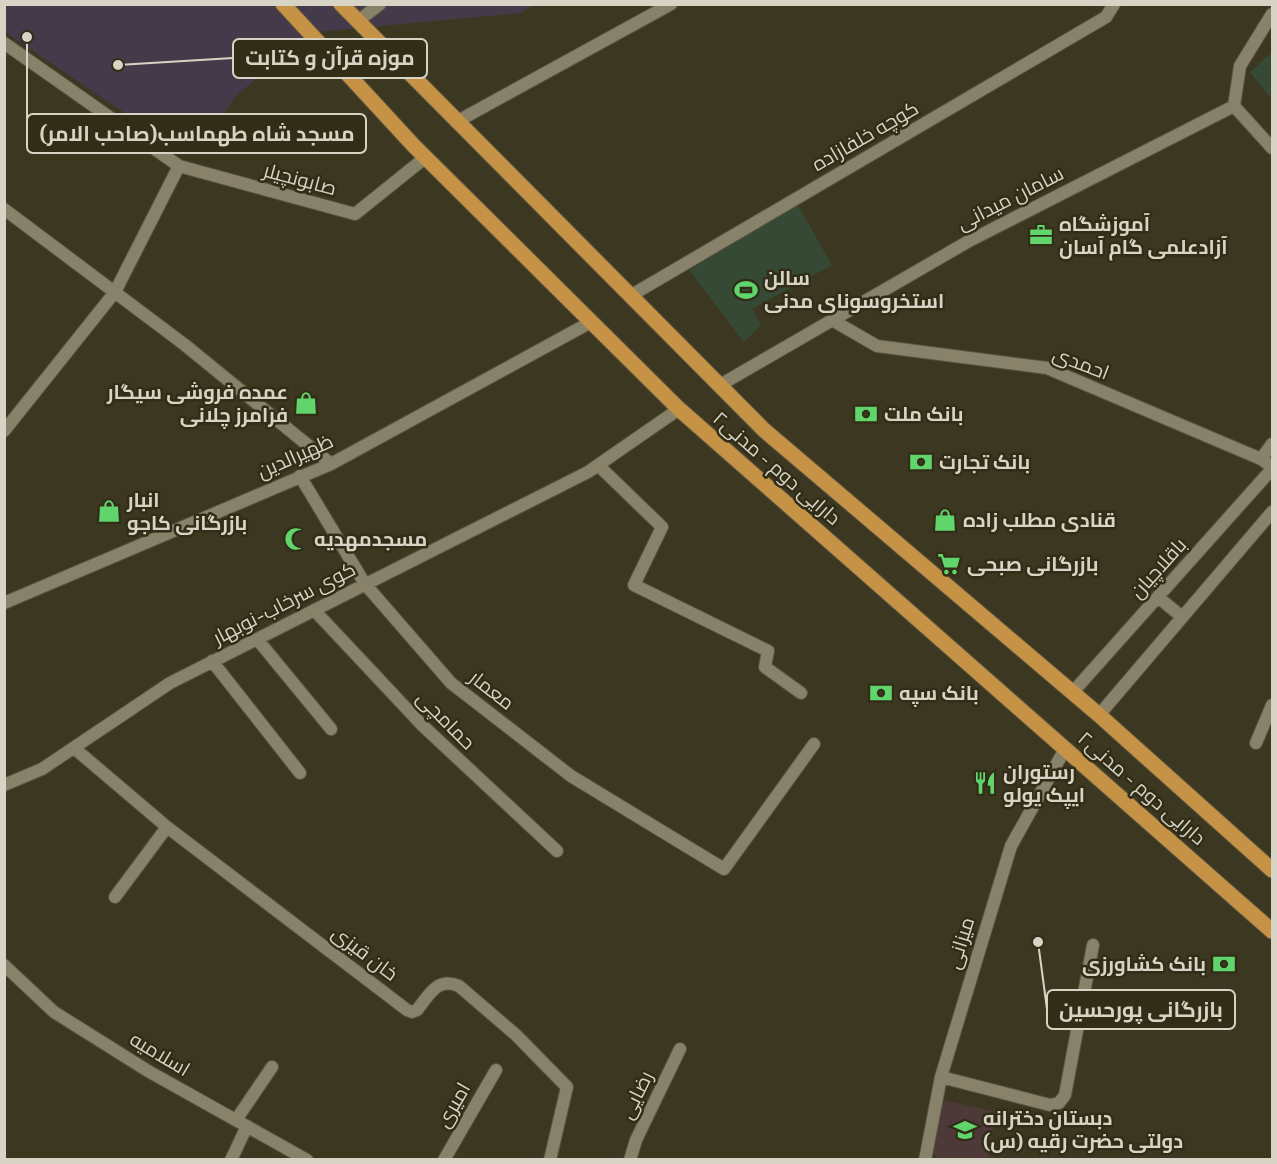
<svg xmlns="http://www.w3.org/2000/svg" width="1277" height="1164" viewBox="0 0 1277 1164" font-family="'Exo 2',Cairo,sans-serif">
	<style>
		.commercial { fill: #453a49 }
		.education { fill: #4d3938 }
		.park { fill: #354935 }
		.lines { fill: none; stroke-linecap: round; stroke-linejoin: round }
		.service-casing { stroke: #595541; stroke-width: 14 }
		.minor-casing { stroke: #595541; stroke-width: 14 }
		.primary-casing { stroke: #595541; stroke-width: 17 }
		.service { stroke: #88826a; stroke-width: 12 }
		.minor { stroke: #88826a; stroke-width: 12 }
		.primary { stroke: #c69245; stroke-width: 15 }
		.labels { text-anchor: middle; stroke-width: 5; stroke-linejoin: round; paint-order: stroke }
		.street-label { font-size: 20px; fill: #d7d4c6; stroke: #322d17 }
		.poi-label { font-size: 20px; font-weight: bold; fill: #d7d4c6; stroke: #322d17; text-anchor: start }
		.leader { fill: none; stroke: #d7d4c6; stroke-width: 2 }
		.callout-dot { fill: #d7d4c6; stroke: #322d17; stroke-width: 2 }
		.callout { fill: #322d17; stroke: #d7d4c6; stroke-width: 2 }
		.callout-label { font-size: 21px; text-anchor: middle; font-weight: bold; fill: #d7d4c6 }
	</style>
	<rect width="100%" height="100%" fill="#3c3721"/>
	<path class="commercial" d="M 4,5 L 533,5 L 521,13 L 316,32 L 283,64 L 280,62 L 273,65 L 237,95 L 198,148 L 174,126 L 160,137 L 5,32 Z"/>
	<path class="education" d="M 944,1100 L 996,1112 L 988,1159 L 937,1159 L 932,1149 Z"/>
	<path class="park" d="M 1272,52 L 1272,100 L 1250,72 Z
		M 797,204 L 832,265 L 752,309 L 761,325 L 744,342 L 689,270 Z"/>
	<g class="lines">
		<g class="service-casing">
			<path id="service" d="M 4,43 L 179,166 L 355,214 L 426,157
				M 832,320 L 877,346 L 1047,368 L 1261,459"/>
		</g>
		<g class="minor-casing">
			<path id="minor" d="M 358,21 L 380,4
				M 1234,106 L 1240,66 L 1272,14
				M 1234,106 L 1272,148
				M 456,122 L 671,4
				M 4,209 L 185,345 L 331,464
				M 630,296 L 1106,17 L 1114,4
				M 720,385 L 969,241 L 1234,106
				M 4,431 L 115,292 L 179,166
				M 1272,444 L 1261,459 L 1272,467
				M 598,465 L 662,527 L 634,585 L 768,651 L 765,667 L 801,693
				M 300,476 L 365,584 L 451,683 L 571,776 L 724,869 L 814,744
				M 1158,597 L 1182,617
				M 4,603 L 331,464 L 591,322
				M 314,610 L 422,725 L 557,851
				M 257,639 L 331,729
				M 212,661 L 300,773
				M 1072,693 L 1272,469
				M 1099,715 L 1272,512
				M 1256,743 L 1272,705
				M 74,748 L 167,827 L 407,1010 L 412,1012 L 417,1010 C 430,994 437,977 459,986 L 516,1035 L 567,1087 L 550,1160
				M 4,785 L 42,769 L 170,683 L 588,472 L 679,409
				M 115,897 L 167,827
				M 4,965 L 54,1012 L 148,1071 L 307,1160
				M 941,1077 L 1050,1105 L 1059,1103 L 1065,1095 L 1093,945
				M 236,1120 L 272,1067
				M 231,1160 L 247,1126
				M 444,1160 L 496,1070
				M 630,1160 L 636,1140 L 680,1049
				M 925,1160 L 941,1077 L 1011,846 L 1065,749"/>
		</g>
		<g class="primary-casing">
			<path id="primary" d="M 283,4 L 414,146 L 679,409 L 1272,931
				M 341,4 L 764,430 L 1099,715 L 1272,870"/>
		</g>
		<use href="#service" class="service"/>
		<use href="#minor" class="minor"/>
		<use href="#primary" class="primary"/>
	</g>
	<defs>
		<g id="office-bare" transform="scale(1.8)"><path d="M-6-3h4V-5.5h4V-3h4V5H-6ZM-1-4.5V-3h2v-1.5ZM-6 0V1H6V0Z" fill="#5fd56b" stroke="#322d17" stroke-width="2.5" paint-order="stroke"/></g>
		<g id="stadium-bare" transform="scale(1.8)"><path d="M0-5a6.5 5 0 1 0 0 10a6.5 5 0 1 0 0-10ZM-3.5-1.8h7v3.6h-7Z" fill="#5fd56b" stroke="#322d17" stroke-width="2.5" paint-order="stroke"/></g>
		<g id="shop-bare" transform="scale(1.8)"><path d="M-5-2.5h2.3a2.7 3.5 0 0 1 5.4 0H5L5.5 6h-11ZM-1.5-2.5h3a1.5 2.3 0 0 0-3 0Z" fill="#5fd56b" stroke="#322d17" stroke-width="2.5" paint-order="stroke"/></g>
		<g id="bank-bare" transform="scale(1.8)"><path d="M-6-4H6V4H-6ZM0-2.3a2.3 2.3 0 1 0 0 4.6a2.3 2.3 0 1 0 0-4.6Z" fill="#5fd56b" stroke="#322d17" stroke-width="2.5" paint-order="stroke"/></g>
		<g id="mosque-bare" transform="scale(1.8)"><path d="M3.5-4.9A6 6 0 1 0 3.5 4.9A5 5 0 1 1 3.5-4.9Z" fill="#5fd56b" stroke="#322d17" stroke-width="2.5" paint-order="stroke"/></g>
		<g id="supermarket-bare" transform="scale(1.8)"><path d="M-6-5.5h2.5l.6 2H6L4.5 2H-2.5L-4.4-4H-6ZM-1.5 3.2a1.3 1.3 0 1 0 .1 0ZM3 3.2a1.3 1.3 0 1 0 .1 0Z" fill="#5fd56b" stroke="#322d17" stroke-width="2.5" paint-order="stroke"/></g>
		<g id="restaurant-bare" transform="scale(1.8)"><path d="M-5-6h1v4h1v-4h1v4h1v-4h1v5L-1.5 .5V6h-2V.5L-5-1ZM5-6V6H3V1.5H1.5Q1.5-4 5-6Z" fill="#5fd56b" stroke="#322d17" stroke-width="2.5" paint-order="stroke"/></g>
		<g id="school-bare" transform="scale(1.8)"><path d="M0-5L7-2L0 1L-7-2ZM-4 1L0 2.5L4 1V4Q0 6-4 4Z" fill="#5fd56b" stroke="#322d17" stroke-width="2.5" paint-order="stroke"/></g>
	</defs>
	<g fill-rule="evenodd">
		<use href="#office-bare" x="1041" y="235"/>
		<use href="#stadium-bare" x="746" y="290"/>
		<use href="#shop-bare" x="306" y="403"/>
		<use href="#bank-bare" x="866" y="414"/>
		<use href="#bank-bare" x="921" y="462"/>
		<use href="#shop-bare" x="109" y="511"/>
		<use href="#shop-bare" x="945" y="520"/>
		<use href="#mosque-bare" x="296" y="539"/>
		<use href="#supermarket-bare" x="949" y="564"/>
		<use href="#bank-bare" x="881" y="693"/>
		<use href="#restaurant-bare" x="985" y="783"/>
		<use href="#bank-bare" x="1224" y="964"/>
		<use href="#school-bare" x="965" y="1130"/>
	</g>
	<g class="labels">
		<g class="street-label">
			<text transform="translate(865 136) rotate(-30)" y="7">کوچه خلفازاده</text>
			<text transform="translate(300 179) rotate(15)" y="7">صابونچیلر</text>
			<text transform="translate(1010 198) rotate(-27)" y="7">سامان میدانی</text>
			<text transform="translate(1081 363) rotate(21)" y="7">احمدی</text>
			<text transform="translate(295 456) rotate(-24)" y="7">ظهیرالدین</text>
			<text transform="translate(777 468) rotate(41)" y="7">دارایی دوم - مدنی۲</text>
			<text transform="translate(1158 568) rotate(-48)" y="7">باقلاچیان</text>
			<text transform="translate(284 603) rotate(-27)" y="7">کوی سرخاب-نوبهار</text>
			<text transform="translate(492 690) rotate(38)" y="7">معمار</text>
			<text transform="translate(446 720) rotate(45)" y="7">حمامچی</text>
			<text transform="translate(1142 788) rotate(41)" y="7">دارایی دوم - مدنی۲</text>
			<text transform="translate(960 943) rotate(-73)" y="7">میزانی</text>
			<text transform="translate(365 953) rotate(37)" y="7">خان قیزی</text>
			<text transform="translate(160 1054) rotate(31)" y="7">اسلامیه</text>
			<text transform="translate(636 1095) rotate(-64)" y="7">رضایی</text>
			<text transform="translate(453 1105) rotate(-60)" y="7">امیری</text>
		</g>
		<g class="poi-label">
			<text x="1059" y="231">آموزشگاه<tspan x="1059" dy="23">آزادعلمی گام آسان</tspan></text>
			<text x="764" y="285">سالن<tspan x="764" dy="23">استخروسونای مدنی</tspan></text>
			<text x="288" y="399" text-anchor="end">عمده فروشی سیگار<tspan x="288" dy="23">فرامرز چلانی</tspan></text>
			<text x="884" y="421">بانک ملت</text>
			<text x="939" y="469">بانک تجارت</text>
			<text x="127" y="507">انبار<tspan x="127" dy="23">بازرگانی کاجو</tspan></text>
			<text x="963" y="527">قنادی مطلب زاده</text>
			<text x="314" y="546">مسجدمهدیه</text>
			<text x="967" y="571">بازرگانی صبحی</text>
			<text x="899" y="700">بانک سپه</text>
			<text x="1003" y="779">رستوران<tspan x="1003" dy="23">ایپک یولو</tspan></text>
			<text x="1206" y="971" text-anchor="end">بانک کشاورزی</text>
			<text x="983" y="1125">دبستان دخترانه<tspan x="983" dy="23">دولتی حضرت رقیه (س)</tspan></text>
		</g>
	</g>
	<path class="leader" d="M118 65L233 58M27 37L27 134M1038 942L1047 1009"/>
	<g class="callout-dot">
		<circle cx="118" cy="65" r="6"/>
		<circle cx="27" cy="37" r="6"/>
		<circle cx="1038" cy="942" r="6"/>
	</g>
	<g class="callout">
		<rect x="233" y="39" width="194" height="39" rx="6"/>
		<rect x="27" y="114" width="339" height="39" rx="6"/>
		<rect x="1047" y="990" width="188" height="39" rx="6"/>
	</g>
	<g class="callout-label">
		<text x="330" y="65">موزه قرآن و کتابت</text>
		<text x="197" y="141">مسجد شاه طهماسب(صاحب الامر)</text>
		<text x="1141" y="1017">بازرگانی پورحسین</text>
	</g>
	<rect width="1277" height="1164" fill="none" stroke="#d7d4c6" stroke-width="12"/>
</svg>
